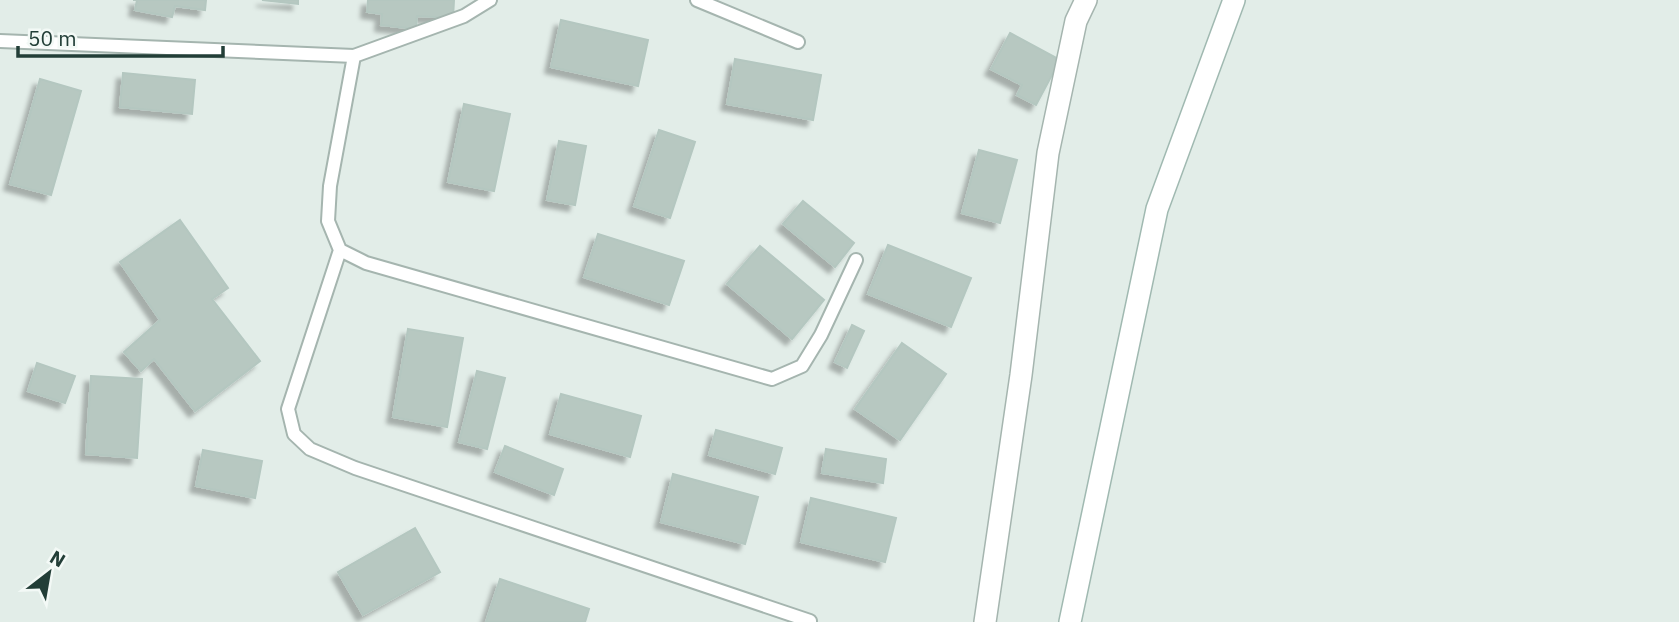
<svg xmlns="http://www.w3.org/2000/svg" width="1679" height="622" viewBox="0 0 1679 622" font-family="'IBM Plex Sans',sans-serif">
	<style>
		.building { fill: #b7c8c1; stroke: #b4c7c0; stroke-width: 2; filter: url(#shadow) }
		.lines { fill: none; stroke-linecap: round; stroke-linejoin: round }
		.lane-casing { stroke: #a5b5af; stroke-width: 16 }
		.street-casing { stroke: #a5b5af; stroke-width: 24 }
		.secondary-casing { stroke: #a0b9b1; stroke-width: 24 }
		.lane { stroke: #fff; stroke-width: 12 }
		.street { stroke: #fff; stroke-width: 21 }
		.secondary { stroke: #fff; stroke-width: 21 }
	</style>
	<defs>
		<filter id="shadow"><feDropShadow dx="-6" dy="6" stdDeviation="2" flood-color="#0004"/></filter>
	</defs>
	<rect width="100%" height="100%" fill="#e2ede8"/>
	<path class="building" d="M 133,0 L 206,0 L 205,10 L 175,6 L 172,17 L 135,10 L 137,0 Z
		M 262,0 L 298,0 L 298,4 Z
		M 368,0 L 454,0 L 453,18 L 417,16 L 416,29 L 381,25 L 382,14 L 367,12 Z
		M 561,20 L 648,40 L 638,86 L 551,67 Z
		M 1010,33 L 1060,60 L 1036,105 L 1017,95 L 1022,85 L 991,69 Z
		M 735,59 L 821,75 L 813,120 L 727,104 Z
		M 123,73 L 195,80 L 192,114 L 120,107 Z
		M 40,79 L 81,91 L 51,195 L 10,184 Z
		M 464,104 L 510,114 L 494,191 L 448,182 Z
		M 659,130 L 695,142 L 670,218 L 634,206 Z
		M 559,141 L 586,146 L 575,205 L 547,200 Z
		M 979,150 L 1017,160 L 1000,223 L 962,213 Z
		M 803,201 L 854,243 L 835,267 L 783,224 Z
		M 180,220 L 228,288 L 212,299 L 260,361 L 195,411 L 154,359 L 141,371 L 124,352 L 160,320 L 120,262 Z
		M 598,234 L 684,261 L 669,305 L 584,277 Z
		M 888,245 L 971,278 L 951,327 L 868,294 Z
		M 760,246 L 824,300 L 792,339 L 727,284 Z
		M 852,325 L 864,331 L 847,368 L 835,362 Z
		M 408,329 L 463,338 L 447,427 L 393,417 Z
		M 902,343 L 946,374 L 900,440 L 855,409 Z
		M 37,363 L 75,376 L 65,403 L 28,391 Z
		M 477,371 L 505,378 L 487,449 L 459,442 Z
		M 91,376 L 142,379 L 137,458 L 86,454 Z
		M 561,394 L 641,416 L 630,457 L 550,434 Z
		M 716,430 L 782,448 L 775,474 L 709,455 Z
		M 505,446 L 563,469 L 554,495 L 495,472 Z
		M 826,449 L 886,459 L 883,483 L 822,473 Z
		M 203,450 L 262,461 L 255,498 L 196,486 Z
		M 673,474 L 758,497 L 745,544 L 661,522 Z
		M 811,498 L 896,518 L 885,562 L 801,542 Z
		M 415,528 L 440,572 L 363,615 L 338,572 Z
		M 500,579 L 589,609 L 585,622 L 486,622 Z"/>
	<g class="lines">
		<g class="lane-casing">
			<path id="lane" d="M 697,0 L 798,42
				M 0,41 L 354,56 L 464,16 L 490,0
				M 354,56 L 330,186 L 328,221 L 340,250 L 366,263 L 772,379 L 802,366 L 821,335 L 856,260
				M 340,250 L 288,409 L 294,434 L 310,449 L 355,468 L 810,621"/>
		</g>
		<g class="street-casing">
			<path id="street" d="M 985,622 L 1021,375 L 1048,153 L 1076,21 L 1086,0"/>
		</g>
		<g class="secondary-casing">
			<path id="secondary" d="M 1070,622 L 1157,209 L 1234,0"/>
		</g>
		<use href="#lane" class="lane"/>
		<use href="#street" class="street"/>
		<use href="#secondary" class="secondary"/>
	</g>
	<g transform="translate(49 573) rotate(31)" stroke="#f3f9f6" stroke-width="5" paint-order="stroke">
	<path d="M0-5L12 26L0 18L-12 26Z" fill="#223e37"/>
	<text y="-10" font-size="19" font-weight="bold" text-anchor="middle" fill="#223e37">N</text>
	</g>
	<path d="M18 46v10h205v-10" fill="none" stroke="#223e37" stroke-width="3.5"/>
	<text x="28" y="46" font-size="21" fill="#223e37" stroke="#f3f9f6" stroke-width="5" paint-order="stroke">50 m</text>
</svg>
